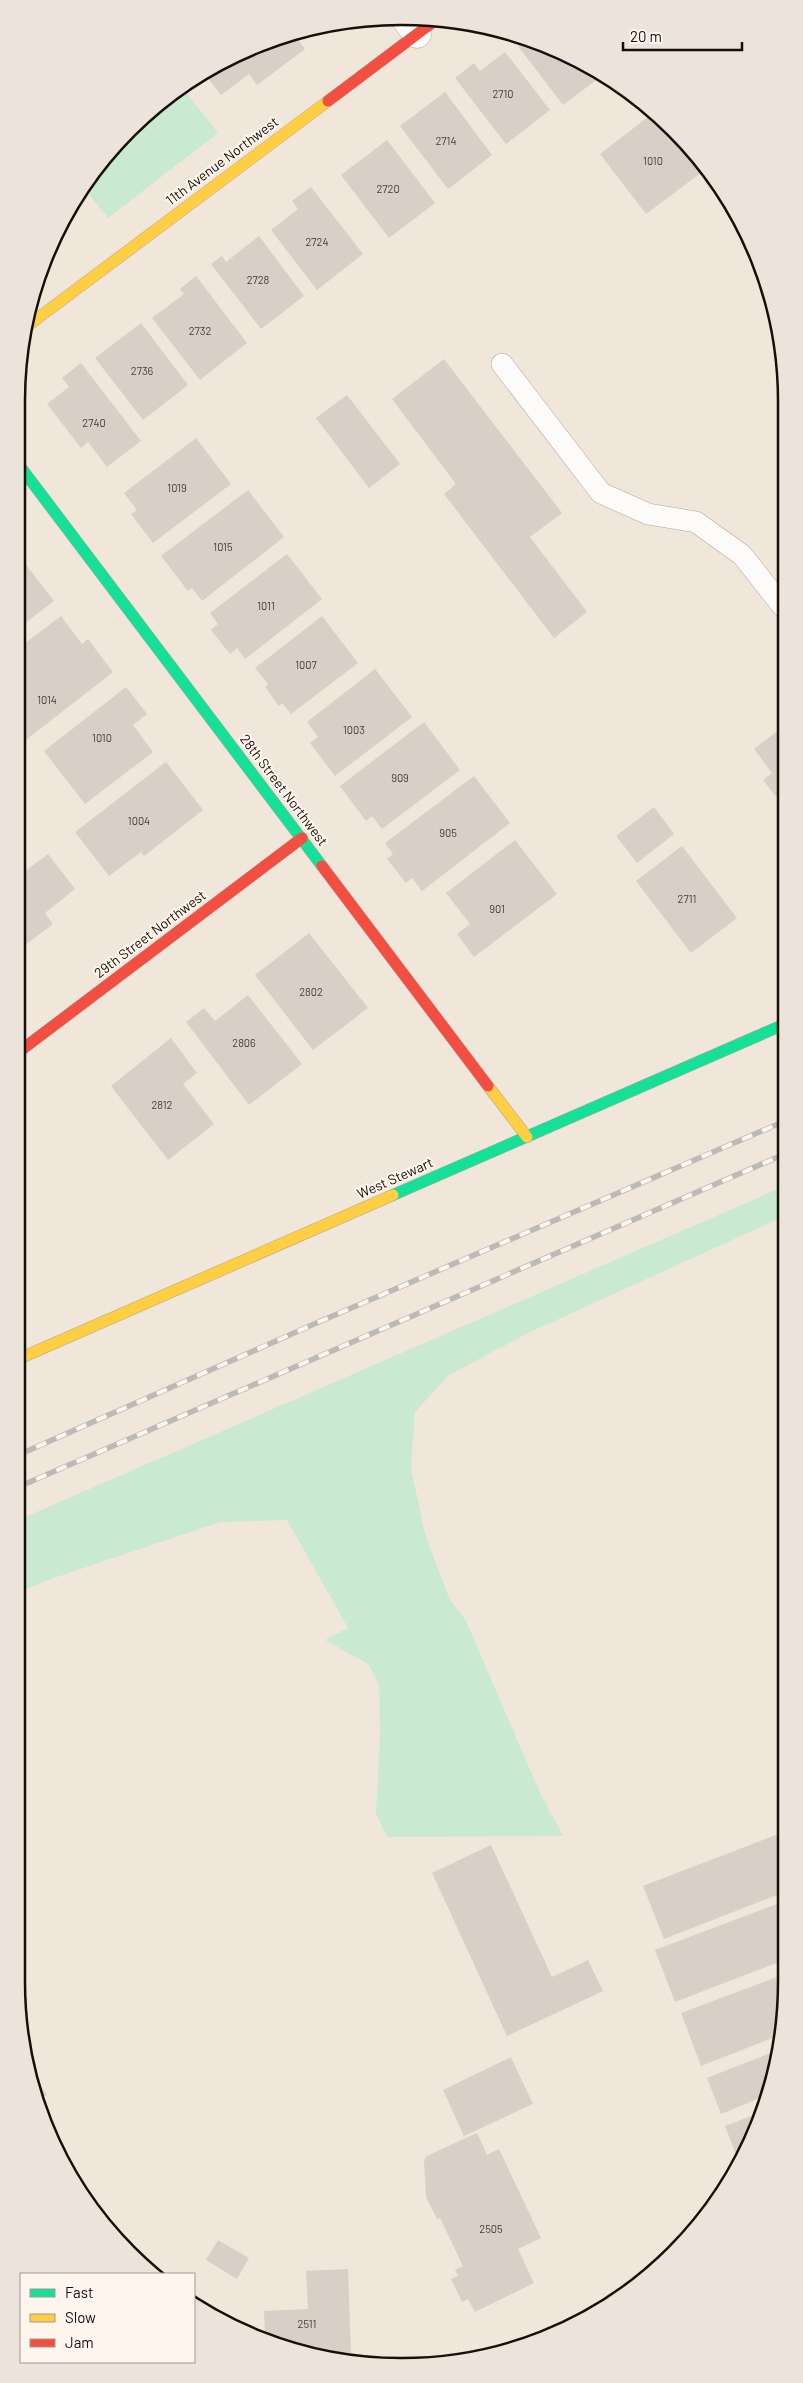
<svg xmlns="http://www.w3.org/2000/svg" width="803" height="2383" viewBox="0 0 803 2383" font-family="Barlow,sans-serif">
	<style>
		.green { fill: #c9e9d1 }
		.building { fill: #d8cfc6 }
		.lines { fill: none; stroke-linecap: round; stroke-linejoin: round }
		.lane-casing { stroke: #b0a79e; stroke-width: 22 }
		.street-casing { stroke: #b0a79e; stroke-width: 29 }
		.fast-casing { stroke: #b0a79e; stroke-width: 12 }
		.slow-casing { stroke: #b0a79e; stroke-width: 12 }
		.jam-casing { stroke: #b0a79e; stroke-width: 12 }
		.lane { stroke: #fdfbf9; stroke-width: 21 }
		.street { stroke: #fdfbf9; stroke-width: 28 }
		.fast { stroke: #16e098; stroke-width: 11 }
		.slow { stroke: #ffcf43; stroke-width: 11 }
		.jam { stroke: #f24e42; stroke-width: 11 }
		.rail-casing { stroke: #bcbab7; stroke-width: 5.5 }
		.rail { stroke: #fef5ed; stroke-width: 4; stroke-dasharray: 11; stroke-linecap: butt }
		.labels { text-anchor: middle; stroke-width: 4; stroke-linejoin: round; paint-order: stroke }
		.number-label { font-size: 11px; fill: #474038 }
		.street-label { font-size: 14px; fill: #171008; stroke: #fef5ed }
		.rim { fill: none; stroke: #171008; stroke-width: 2.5 }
	</style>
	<rect width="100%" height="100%" fill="#f1e6da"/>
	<path class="green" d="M 182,87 L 218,133 L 108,218 L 83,187 C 109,147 144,114 182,87 Z
		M 785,1186 L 785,1216 L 528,1333 L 449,1375 L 415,1412 L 411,1468 L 425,1534 L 449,1598 L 466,1621 L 540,1793 L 563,1836 L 387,1837 L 376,1814 L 380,1734 L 379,1684 L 368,1664 L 325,1640 L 348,1628 L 287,1520 L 220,1522 L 51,1579 L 16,1593 L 16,1521 Z"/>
	<path class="building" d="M 293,33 L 305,49 L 257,85 L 249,74 L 221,95 L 203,72 L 277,37 Z
		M 527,40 L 594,68 L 603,75 L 563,105 L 518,46 Z
		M 505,52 L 550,110 L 506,144 L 455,78 L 474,63 L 480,71 Z
		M 445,92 L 492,155 L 448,189 L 400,126 Z
		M 642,107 L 691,147 L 706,169 L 646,214 L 600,154 L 648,117 Z
		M 387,140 L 435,203 L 389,238 L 341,175 Z
		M 311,187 L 363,254 L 317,290 L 271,230 L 298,209 L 292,201 Z
		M 259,236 L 304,296 L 261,329 L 211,264 L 222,256 L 226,262 Z
		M 196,276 L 247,343 L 200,380 L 152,318 L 184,294 L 180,289 Z
		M 141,323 L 188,385 L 143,420 L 95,358 Z
		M 444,359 L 562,513 L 530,537 L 587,612 L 554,638 L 444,494 L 456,484 L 392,399 Z
		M 81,363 L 141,441 L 107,467 L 88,442 L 81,448 L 47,404 L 69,387 L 62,378 Z
		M 347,395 L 400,464 L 369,488 L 316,418 Z
		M 196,438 L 231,484 L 153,543 L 131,514 L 137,510 L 124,493 Z
		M 248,490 L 284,537 L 202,601 L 192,588 L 188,591 L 161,556 Z
		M 16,552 L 54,601 L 16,630 Z
		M 287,554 L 322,599 L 245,659 L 237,648 L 230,654 L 211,630 L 218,624 L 210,613 Z
		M 61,616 L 82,644 L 88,639 L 113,672 L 26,740 L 16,728 L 16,650 Z
		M 322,616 L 358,663 L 291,714 L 282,703 L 279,706 L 265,687 L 268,684 L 255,668 Z
		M 375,669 L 412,717 L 335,776 L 310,743 L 318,737 L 307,722 Z
		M 126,687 L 147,714 L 133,725 L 153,752 L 85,804 L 44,751 Z
		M 424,722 L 460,770 L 382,829 L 372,816 L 366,821 L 340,786 Z
		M 784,726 L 784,802 L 782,804 L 763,780 L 772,773 L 754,749 Z
		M 166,762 L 203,810 L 144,856 L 141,852 L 109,876 L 75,832 Z
		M 474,776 L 510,823 L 422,891 L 412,878 L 406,883 L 387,859 L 393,854 L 385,843 Z
		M 654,807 L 674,834 L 637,863 L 616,836 Z
		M 515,840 L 557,894 L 474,957 L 457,934 L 470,924 L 446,893 Z
		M 16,843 L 24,853 L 16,859 Z
		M 682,846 L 737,918 L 691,953 L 636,881 Z
		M 48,854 L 75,889 L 45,913 L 53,924 L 16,952 L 16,878 Z
		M 309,933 L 368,1008 L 313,1050 L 255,975 Z
		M 248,995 L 302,1064 L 249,1105 L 186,1022 L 204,1008 L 215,1021 Z
		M 171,1038 L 197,1073 L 183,1084 L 214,1124 L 168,1160 L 111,1086 Z
		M 786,1831 L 787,1891 L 664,1939 L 643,1886 Z
		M 491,1845 L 552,1977 L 588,1960 L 603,1991 L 507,2036 L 432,1873 Z
		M 787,1900 L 787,1959 L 675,2002 L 655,1950 Z
		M 787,1973 L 780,2035 L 701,2066 L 681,2013 Z
		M 778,2050 L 774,2081 L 767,2095 L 721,2114 L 707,2078 Z
		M 511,2057 L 533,2104 L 464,2136 L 443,2090 Z
		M 26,2065 L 47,2095 L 37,2101 Z
		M 759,2113 L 738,2160 L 725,2126 Z
		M 477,2133 L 487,2155 L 499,2149 L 541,2238 L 518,2249 L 534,2283 L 475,2312 L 468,2299 L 462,2302 L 451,2279 L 458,2276 L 455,2270 L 463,2266 L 440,2218 L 437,2219 L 426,2197 L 424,2160 L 427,2156 Z
		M 218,2240 L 249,2258 L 237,2279 L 206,2260 Z
		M 348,2269 L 351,2355 L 329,2357 L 265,2337 L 264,2311 L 308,2309 L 306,2271 Z"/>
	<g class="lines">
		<g class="lane-casing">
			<path id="lane" d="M 502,364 L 601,493 L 648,514 L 696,522 L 742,555 L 784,608"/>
		</g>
		<g class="street-casing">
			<path id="street" d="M 405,18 L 417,34"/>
		</g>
		<g class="fast-casing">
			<path id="fast" d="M 16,461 L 322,866
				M 393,1195 L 785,1024"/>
		</g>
		<g class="slow-casing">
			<path id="slow" d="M 26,327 L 328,101
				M 488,1086 L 527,1137
				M 16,1360 L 393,1195"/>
		</g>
		<g class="jam-casing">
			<path id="jam" d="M 328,101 L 437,19
				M 322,866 L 488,1086
				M 16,1054 L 302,838"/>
		</g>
		<use href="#lane" class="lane"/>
		<use href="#street" class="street"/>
		<use href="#fast" class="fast"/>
		<use href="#slow" class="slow"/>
		<use href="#jam" class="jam"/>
		<g class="rail-casing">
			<path id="rail" d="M 16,1456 L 321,1321 L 785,1121
				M 16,1488 L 785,1154"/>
		</g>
		<use href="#rail" class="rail"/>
	</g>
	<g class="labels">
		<g class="number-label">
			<text x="503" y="98">2710</text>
			<text x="446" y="145">2714</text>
			<text x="653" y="165">1010</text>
			<text x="388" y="193">2720</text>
			<text x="317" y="246">2724</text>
			<text x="258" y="284">2728</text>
			<text x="200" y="335">2732</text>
			<text x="142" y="375">2736</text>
			<text x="94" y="427">2740</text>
			<text x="177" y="492">1019</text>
			<text x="223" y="551">1015</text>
			<text x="266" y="610">1011</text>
			<text x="306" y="669">1007</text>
			<text x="47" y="704">1014</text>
			<text x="354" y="734">1003</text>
			<text x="102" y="742">1010</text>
			<text x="400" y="782">909</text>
			<text x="139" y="825">1004</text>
			<text x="448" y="837">905</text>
			<text x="687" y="903">2711</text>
			<text x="497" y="913">901</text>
			<text x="311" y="996">2802</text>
			<text x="244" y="1047">2806</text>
			<text x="162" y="1109">2812</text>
			<text x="491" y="2233">2505</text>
			<text x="307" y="2328">2511</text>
		</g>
		<g class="street-label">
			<text transform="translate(222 161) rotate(-37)" y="5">11th Avenue Northwest</text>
			<text transform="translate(284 790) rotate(53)" y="5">28th Street Northwest</text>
			<text transform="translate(150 934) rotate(-37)" y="5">29th Street Northwest</text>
			<text transform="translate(395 1178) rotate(-24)" y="5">West Stewart</text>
		</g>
	</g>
	<path d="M0 0H803V2383H0ZM401 25H402A376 376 0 0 1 778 401V1982A376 376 0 0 1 402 2358H401A376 376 0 0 1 25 1982V401A376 376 0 0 1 401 25Z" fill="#ece3db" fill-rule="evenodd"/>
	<path class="rim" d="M401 25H402A376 376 0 0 1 778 401V1982A376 376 0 0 1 402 2358H401A376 376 0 0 1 25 1982V401A376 376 0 0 1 401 25Z"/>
	<rect x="20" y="2273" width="175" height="90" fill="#fef5ed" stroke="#a29991"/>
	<rect x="30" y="2289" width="25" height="8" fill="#16e098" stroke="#a29991"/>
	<text x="65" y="2298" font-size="15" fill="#171008">Fast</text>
	<rect x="30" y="2314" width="25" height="8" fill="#ffcf43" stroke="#a29991"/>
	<text x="65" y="2323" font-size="15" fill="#171008">Slow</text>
	<rect x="30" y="2339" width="25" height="8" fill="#f24e42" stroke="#a29991"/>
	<text x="65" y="2348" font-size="15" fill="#171008">Jam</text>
	<path d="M623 42v8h119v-8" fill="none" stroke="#171008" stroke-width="2.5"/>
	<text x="630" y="42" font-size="15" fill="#171008" stroke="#fef5ed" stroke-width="4" paint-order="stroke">20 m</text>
</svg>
